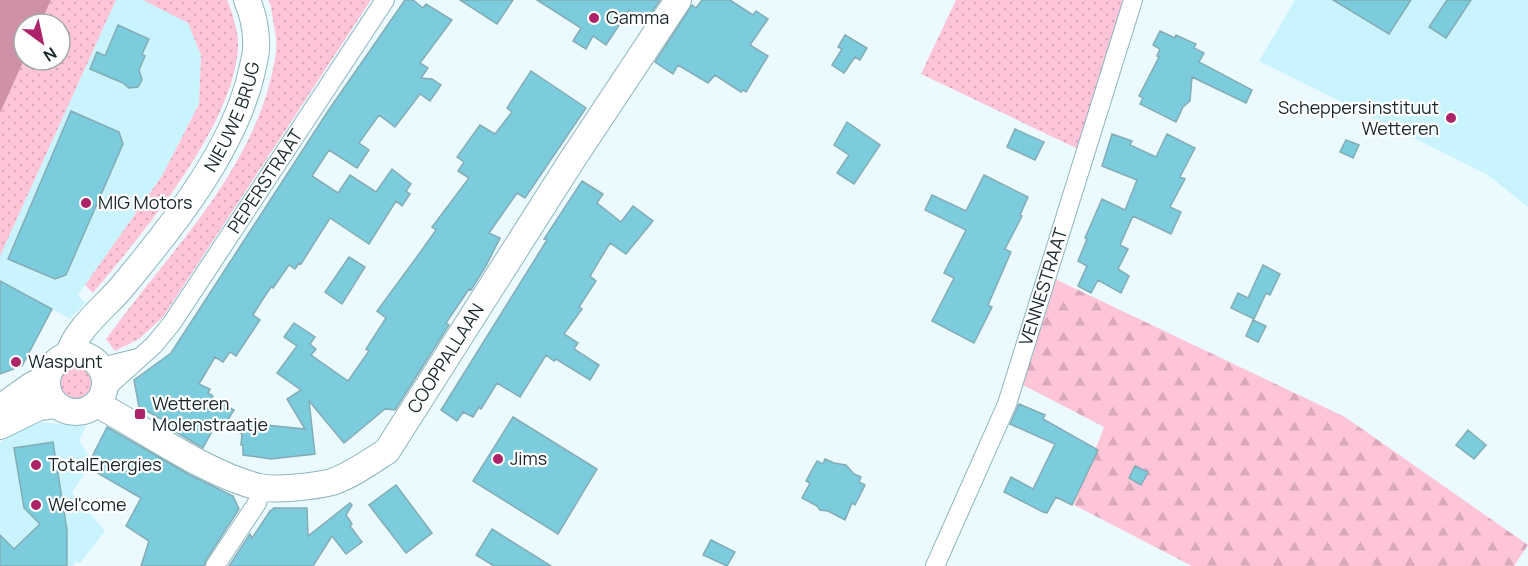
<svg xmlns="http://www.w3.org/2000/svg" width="1528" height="566" viewBox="0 0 1528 566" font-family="Manrope,sans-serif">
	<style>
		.built { fill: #caf4fd }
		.grass { fill: url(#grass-dots) }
		.forest { fill: url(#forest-firs) }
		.water { fill: #d090a7 }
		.building { fill: #7bccdd; stroke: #84acb5; stroke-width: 1.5 }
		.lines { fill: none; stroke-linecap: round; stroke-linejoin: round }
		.street-casing { stroke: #8db5be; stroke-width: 20 }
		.secondary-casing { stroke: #8db5be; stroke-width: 28 }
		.street { stroke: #fff; stroke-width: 18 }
		.secondary { stroke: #fff; stroke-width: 26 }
		.poi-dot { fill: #ac2467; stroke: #fff; stroke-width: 2 }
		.labels { text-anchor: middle; stroke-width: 4.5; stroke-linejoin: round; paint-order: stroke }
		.poi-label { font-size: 18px; fill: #17272b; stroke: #fff; text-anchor: start }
		.street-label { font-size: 18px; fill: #17272b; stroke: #fff }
	</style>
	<defs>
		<pattern id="grass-dots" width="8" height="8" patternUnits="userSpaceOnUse" patternTransform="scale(1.5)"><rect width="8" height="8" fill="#fec5d9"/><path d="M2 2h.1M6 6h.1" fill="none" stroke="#d9a9ba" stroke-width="1.8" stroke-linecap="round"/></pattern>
		<pattern id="forest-firs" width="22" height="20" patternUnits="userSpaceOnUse" patternTransform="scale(1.5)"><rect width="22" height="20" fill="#fec5d9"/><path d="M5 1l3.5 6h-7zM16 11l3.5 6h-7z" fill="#d9a9ba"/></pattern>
	</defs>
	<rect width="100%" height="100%" fill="#eafafe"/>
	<path class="built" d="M 116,0 L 143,0 L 188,23 L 201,55 L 199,104 L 162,176 L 78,295 L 84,302 L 106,305 L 85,303 L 70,319 L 0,281 L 0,256 Z
		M 1295,0 L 1528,0 L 1528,207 L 1488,175 L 1259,61 Z
		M 37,422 L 86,426 L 79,440 L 92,461 L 72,493 L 105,531 L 80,563 L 76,562 L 73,566 L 0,566 L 0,443 L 12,431 Z"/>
	<path class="grass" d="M 51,0 L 116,0 L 0,256 L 0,113 L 24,60 L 60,60 L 60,24 L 40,24 Z
		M 143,0 L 227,0 C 233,15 239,32 238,49 C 232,128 143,233 93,293 L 85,285 L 162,176 L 199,104 L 201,55 L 188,23 Z
		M 268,0 L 371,0 L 163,317 L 139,339 L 115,351 L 106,339 C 170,250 260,166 276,52 C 278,38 272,20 271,6 Z
		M 956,0 L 1125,0 L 1078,149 L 921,74 Z
		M58 384a17 17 0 1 1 34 0a17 17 0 1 1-34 0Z"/>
	<path class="forest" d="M 1053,278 L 1345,417 L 1528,545 L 1514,566 L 1192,566 L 1074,505 L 1104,427 L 1023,385 Z"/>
	<path class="water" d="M 0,0 L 51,0 L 40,24 L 24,24 L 24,60 L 0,113 Z"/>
	<path class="building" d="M 405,0 L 413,0 L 423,8 L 426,4 L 452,20 L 420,63 L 428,68 L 421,78 L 432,79 L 441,85 L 430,101 L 420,94 L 395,127 L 379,115 L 359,143 L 369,150 L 357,168 L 329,150 L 312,176 L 338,193 L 350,175 L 376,192 L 392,169 L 411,184 L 406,191 L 410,194 L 402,206 L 396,201 L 369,244 L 330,218 L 301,264 L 299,263 L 295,269 L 289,265 L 273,288 L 271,287 L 261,302 L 253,315 L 260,320 L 236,356 L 230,352 L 223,362 L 215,357 L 199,384 L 210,389 L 208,393 L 213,396 L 212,398 L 234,410 L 227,421 L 305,429 L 287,399 L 301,390 L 277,373 L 297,346 L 284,337 L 294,323 L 315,337 L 310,344 L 316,349 L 311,355 L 348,381 L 369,351 L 366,349 L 386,318 L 377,311 L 419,254 L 436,230 L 432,227 L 469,178 L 458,171 L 464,162 L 457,157 L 480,125 L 495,134 L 512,112 L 507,108 L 531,71 L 586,108 L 525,198 L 517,193 L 489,233 L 500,238 L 486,266 L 471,290 L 469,289 L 446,323 L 449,325 L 395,410 L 385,409 L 344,443 L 309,401 L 315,454 L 271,459 L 243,455 L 243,445 L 241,445 L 242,434 L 218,420 L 203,448 L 174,431 L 176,427 L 139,407 L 134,380 L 171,353 L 328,111 Z
		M 460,0 L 513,0 L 497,24 Z
		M 537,0 L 660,0 L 646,21 L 629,10 L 606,45 L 593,36 L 586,49 L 573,41 L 581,28 Z
		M 702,0 L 730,0 L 753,15 L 756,11 L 768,19 L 750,45 L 768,56 L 746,92 L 743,90 L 741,92 L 715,75 L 708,83 L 678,65 L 673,74 L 655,62 L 692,5 L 696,8 Z
		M 1333,0 L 1411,0 L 1389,34 Z
		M 1447,0 L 1471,0 L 1446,38 L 1429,27 Z
		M 118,25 L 149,39 L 142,54 L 145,56 L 139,70 L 142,80 L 138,87 L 129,88 L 123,83 L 90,69 L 97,52 L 105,56 Z
		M 1160,31 L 1175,38 L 1176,35 L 1196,44 L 1194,48 L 1204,53 L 1199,62 L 1252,90 L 1246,103 L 1192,77 L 1190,101 L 1183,107 L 1176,122 L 1140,104 L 1143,98 L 1139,96 L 1159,57 L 1157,56 L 1160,49 L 1153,45 Z
		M 845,35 L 867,48 L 860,60 L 855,57 L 844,73 L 832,65 L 842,49 L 838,47 Z
		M 71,111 L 119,132 L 123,144 L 66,275 L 55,279 L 8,259 Z
		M 847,122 L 880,145 L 854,184 L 837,173 L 849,155 L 834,145 Z
		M 1015,129 L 1044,142 L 1035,160 L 1007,147 Z
		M 1112,134 L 1132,141 L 1130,145 L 1156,157 L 1167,134 L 1195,148 L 1180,177 L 1185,179 L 1170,207 L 1181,212 L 1171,234 L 1133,216 L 1120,245 L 1128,249 L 1118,269 L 1129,276 L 1121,293 L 1098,280 L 1091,293 L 1078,286 L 1087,266 L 1078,261 L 1087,239 L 1085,238 L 1102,199 L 1125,210 L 1137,180 L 1102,166 Z
		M 1346,140 L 1359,145 L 1353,158 L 1340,152 Z
		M 984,175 L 1028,197 L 1020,215 L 1022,216 L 1005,249 L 1011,252 L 988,305 L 992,307 L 974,343 L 932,321 L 954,278 L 944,273 L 966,230 L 925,210 L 932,195 L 966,211 Z
		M 582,181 L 603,194 L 597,203 L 621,222 L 633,206 L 653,221 L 626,254 L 610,243 L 590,276 L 596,281 L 579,307 L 582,309 L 564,334 L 578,343 L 574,349 L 599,365 L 590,380 L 556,359 L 554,361 L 546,355 L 520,397 L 497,383 L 481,409 L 479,407 L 473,417 L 463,412 L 457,421 L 441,410 L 547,240 L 544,239 Z
		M 349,257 L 365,267 L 342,304 L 325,292 Z
		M 1263,265 L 1280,274 L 1270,295 L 1266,293 L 1254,319 L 1231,308 L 1238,293 L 1248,298 Z
		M 0,281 L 52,309 L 22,366 L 0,374 Z
		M 1253,320 L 1266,326 L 1258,342 L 1246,336 Z
		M 1019,404 L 1045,415 L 1043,419 L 1098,450 L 1072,505 L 1056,497 L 1047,513 L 1043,512 L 1004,492 L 1011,477 L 1033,489 L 1055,444 L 1010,424 Z
		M 513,417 L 597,469 L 558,534 L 473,481 Z
		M 107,427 L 190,475 L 233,496 L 239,509 L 206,560 L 204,566 L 141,566 L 149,541 L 126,526 L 141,498 L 87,467 Z
		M 1468,430 L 1486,445 L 1474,459 L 1456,445 Z
		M 53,442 L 67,530 L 67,566 L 0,566 L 0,535 L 14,549 L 40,524 L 24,508 L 14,448 Z
		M 825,459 L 834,463 L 846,465 L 854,474 L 861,477 L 859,482 L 865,485 L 855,505 L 852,503 L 845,520 L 828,511 L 820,510 L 817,506 L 802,498 L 810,483 L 806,481 L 817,461 L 823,464 Z
		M 1135,466 L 1148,472 L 1141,485 L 1129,478 Z
		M 396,485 L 432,533 L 406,553 L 369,505 Z
		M 350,503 L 352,505 L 346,515 L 352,524 L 350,526 L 362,542 L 346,554 L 332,536 L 313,566 L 229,566 L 250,534 L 252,538 L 270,511 L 274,508 L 307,508 L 308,536 Z
		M 492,529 L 551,566 L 494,566 L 476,555 Z
		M 711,540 L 735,552 L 727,566 L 703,555 Z"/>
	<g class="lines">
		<g class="street-casing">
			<g id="street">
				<path d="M 101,367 L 138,358"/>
				<path id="s1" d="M 105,389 L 154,345 L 172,323 L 385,0"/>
				<path d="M 215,566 L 257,503 L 261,488"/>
				<path id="s2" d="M 935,566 L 1007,404 L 1133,0"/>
			</g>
		</g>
		<g class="secondary-casing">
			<g id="secondary">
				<circle cx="76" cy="383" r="29"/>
				<path id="s3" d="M 68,355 C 78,327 102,310 121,288 C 172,227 234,150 252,71 C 253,64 256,56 256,49 C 257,33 253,14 247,0"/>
				<path id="s4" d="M 97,404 C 146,430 206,474 259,487 C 274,491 317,486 332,482 C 352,475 370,462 387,451 L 572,160 L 678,0"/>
				<path d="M 0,408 L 31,386 L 47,377"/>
				<path d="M 0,426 L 39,407 L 56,405"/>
			</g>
		</g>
		<use href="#street" class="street"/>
		<use href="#secondary" class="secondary"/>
	</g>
	<g class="poi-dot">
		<circle cx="594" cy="18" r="6"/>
		<circle cx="1451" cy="118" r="6"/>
		<circle cx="86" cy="203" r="6"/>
		<circle cx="16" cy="362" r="6"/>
		<rect x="134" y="408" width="12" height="12" rx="3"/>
		<circle cx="498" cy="459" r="6"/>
		<circle cx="36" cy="465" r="6"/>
		<circle cx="36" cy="505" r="6"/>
	</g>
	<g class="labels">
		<g class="poi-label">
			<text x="606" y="24">Gamma</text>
			<text x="1439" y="114" text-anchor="end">Scheppersinstituut<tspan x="1439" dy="21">Wetteren</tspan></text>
			<text x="98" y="209">MIG Motors</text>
			<text x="28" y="368">Waspunt</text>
			<text x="152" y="410">Wetteren<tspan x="152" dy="21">Molenstraatje</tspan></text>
			<text x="510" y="465">Jims</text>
			<text x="48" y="471">TotalEnergies</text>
			<text x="48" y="511">Wel'come</text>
		</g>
		<g class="street-label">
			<text dy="6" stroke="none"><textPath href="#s3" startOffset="292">NIEUWE BRUG</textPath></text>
			<text dy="6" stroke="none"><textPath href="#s1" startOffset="264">PEPERSTRAAT</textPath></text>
			<text dy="6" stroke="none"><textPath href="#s2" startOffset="300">VENNESTRAAT</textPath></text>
			<text dy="6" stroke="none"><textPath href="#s4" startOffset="429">COOPPALLAAN</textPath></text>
		</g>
	</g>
	<g transform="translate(42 42) rotate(147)"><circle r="28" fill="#ffffff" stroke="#a2a9aa" stroke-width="1.5"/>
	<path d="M0-4.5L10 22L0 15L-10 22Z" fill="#ac2467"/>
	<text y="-9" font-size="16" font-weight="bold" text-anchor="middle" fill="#17272b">N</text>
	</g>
</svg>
